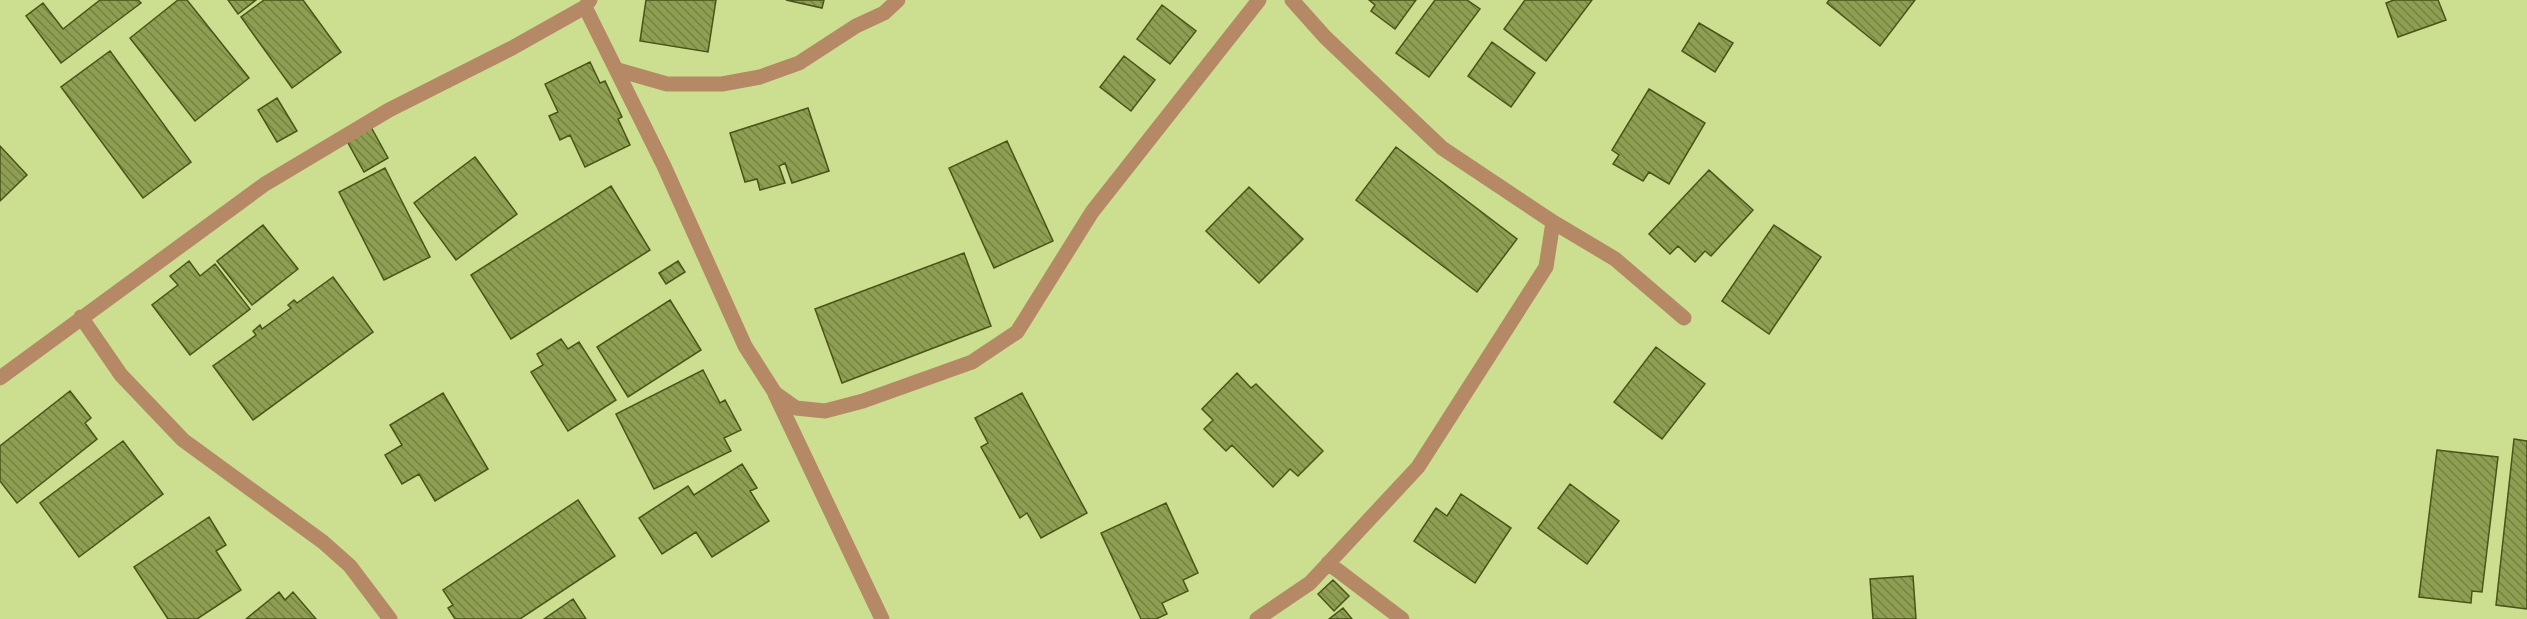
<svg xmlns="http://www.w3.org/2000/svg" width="2527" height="619" viewBox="0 0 2527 619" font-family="'Roboto Serif',serif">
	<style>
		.building { fill: url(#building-back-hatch); stroke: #495418; stroke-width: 1.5 }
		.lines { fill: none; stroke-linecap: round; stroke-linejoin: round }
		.minor { stroke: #b58966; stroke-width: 15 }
	</style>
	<defs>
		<pattern id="building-back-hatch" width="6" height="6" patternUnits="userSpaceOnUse" patternTransform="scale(1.5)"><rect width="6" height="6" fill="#8e9f52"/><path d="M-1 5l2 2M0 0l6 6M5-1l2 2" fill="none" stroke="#748242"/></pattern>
	</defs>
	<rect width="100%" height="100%" fill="#ccdf90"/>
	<path class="building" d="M 100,0 L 138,0 L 141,3 L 61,63 L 26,16 L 43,3 L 63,29 Z
		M 178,0 L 187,0 L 249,78 L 195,121 L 130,38 Z
		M 228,0 L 256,0 L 238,14 Z
		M 264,0 L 303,0 L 341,52 L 292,88 L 241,17 Z
		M 646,0 L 716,0 L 708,52 L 640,41 Z
		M 786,0 L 824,0 L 822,8 Z
		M 1369,0 L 1416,0 L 1395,29 L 1371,11 L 1375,5 Z
		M 1435,0 L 1467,0 L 1480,9 L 1429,77 L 1396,53 Z
		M 1525,0 L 1592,0 L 1546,61 L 1504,29 Z
		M 1829,0 L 1915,0 L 1880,46 L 1827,3 Z
		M 2394,0 L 2438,0 L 2446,20 L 2398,37 L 2386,3 Z
		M 1162,5 L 1196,31 L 1170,64 L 1137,39 Z
		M 1699,23 L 1733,43 L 1715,72 L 1682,51 Z
		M 1492,42 L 1535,73 L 1511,107 L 1468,76 Z
		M 110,51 L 191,162 L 143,198 L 61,87 Z
		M 1124,56 L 1155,80 L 1131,111 L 1100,87 Z
		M 590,62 L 600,83 L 605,81 L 622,117 L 618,119 L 630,145 L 585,167 L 570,135 L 560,140 L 549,116 L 558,112 L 545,84 Z
		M 1649,89 L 1705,123 L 1669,184 L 1649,172 L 1643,181 L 1613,164 L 1619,155 L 1612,150 Z
		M 277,98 L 297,131 L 277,142 L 258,110 Z
		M 808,108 L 829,171 L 792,183 L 785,163 L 779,166 L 785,183 L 760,190 L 757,179 L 745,182 L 730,133 Z
		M 371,127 L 388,158 L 364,172 L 347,141 Z
		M 1007,141 L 1053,241 L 994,268 L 949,168 Z
		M 0,146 L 27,175 L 0,201 Z
		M 1396,147 L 1517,239 L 1477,292 L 1356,200 Z
		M 475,157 L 517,214 L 456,260 L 414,203 Z
		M 385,168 L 430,257 L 384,280 L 339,192 Z
		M 1709,170 L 1753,210 L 1711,256 L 1705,251 L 1695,262 L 1678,246 L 1670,254 L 1649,234 Z
		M 611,186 L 650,250 L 511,339 L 471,275 Z
		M 1249,187 L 1303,239 L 1259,283 L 1206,231 Z
		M 263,225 L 298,269 L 252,305 L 217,261 Z
		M 1774,225 L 1821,257 L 1769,334 L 1722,301 Z
		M 964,253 L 991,326 L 842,383 L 815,309 Z
		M 189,261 L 200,276 L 215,264 L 250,309 L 190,355 L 152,305 L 178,285 L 170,276 Z
		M 678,261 L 685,272 L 666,284 L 659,273 Z
		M 333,277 L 373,332 L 253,420 L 213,366 L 256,335 L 253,331 L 260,325 L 262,329 L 291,308 L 288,305 L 294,300 L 297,303 Z
		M 670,300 L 701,350 L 628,397 L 597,347 Z
		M 561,339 L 568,349 L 579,342 L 616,400 L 568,431 L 531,372 L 543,365 L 537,354 Z
		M 1656,347 L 1705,384 L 1662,439 L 1614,402 Z
		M 703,370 L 720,403 L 725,400 L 741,430 L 724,438 L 731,451 L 654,489 L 616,414 Z
		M 1237,373 L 1251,388 L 1256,384 L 1323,451 L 1298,476 L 1290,469 L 1273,487 L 1232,445 L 1226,451 L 1204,429 L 1213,420 L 1202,409 Z
		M 70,391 L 91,418 L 85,423 L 97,439 L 17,503 L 0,481 L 0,446 Z
		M 443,393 L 488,469 L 435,501 L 419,474 L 402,484 L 385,455 L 402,445 L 390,425 Z
		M 1022,393 L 1087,513 L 1041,538 L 1027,513 L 1020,518 L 981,447 L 988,443 L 975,418 Z
		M 2514,439 L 2527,441 L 2527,609 L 2496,605 Z
		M 123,441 L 163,494 L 79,557 L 40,503 Z
		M 2437,450 L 2498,457 L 2482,592 L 2472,591 L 2471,603 L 2419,597 Z
		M 742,464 L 757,488 L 750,491 L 769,521 L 712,557 L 696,532 L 662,554 L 639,518 L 688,486 L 694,495 Z
		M 1570,484 L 1619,521 L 1587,564 L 1538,528 Z
		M 1461,494 L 1511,528 L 1475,583 L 1414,541 L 1436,508 L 1447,516 Z
		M 578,500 L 615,556 L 520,619 L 455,619 L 448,608 L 453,605 L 443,590 Z
		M 1166,503 L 1198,573 L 1183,580 L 1188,591 L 1162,603 L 1167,614 L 1156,619 L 1141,619 L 1101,533 Z
		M 209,517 L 226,545 L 216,551 L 241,590 L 197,619 L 168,619 L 134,567 Z
		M 1913,576 L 1916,619 L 1873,619 L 1870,579 Z
		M 1333,580 L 1349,596 L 1334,611 L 1318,594 Z
		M 279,592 L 285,600 L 293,592 L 316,619 L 246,619 Z
		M 573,599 L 586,619 L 544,619 Z
		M 1343,608 L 1352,619 L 1329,619 Z"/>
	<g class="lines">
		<path class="minor" d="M 585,7 L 664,166 L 745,346 L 775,393 L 796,408 L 825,411 L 863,401 L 972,362 L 1017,332 L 1092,212 L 1259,0
			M 618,70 L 667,84 L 722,84 L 760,77 L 799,63 L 856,26 L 884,13 L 898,0
			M 1553,222 L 1615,259 L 1684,318
			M 81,317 L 121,375 L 183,440 L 323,542 L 350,566 L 390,619
			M 0,378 L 265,184 L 389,110 L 512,48 L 585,7 L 590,0
			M 775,394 L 882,619
			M 1328,563 L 1402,619
			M 1257,619 L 1310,583 L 1418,467 L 1546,267 L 1553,222 L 1442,148 L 1325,37 L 1292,0"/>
	</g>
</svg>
